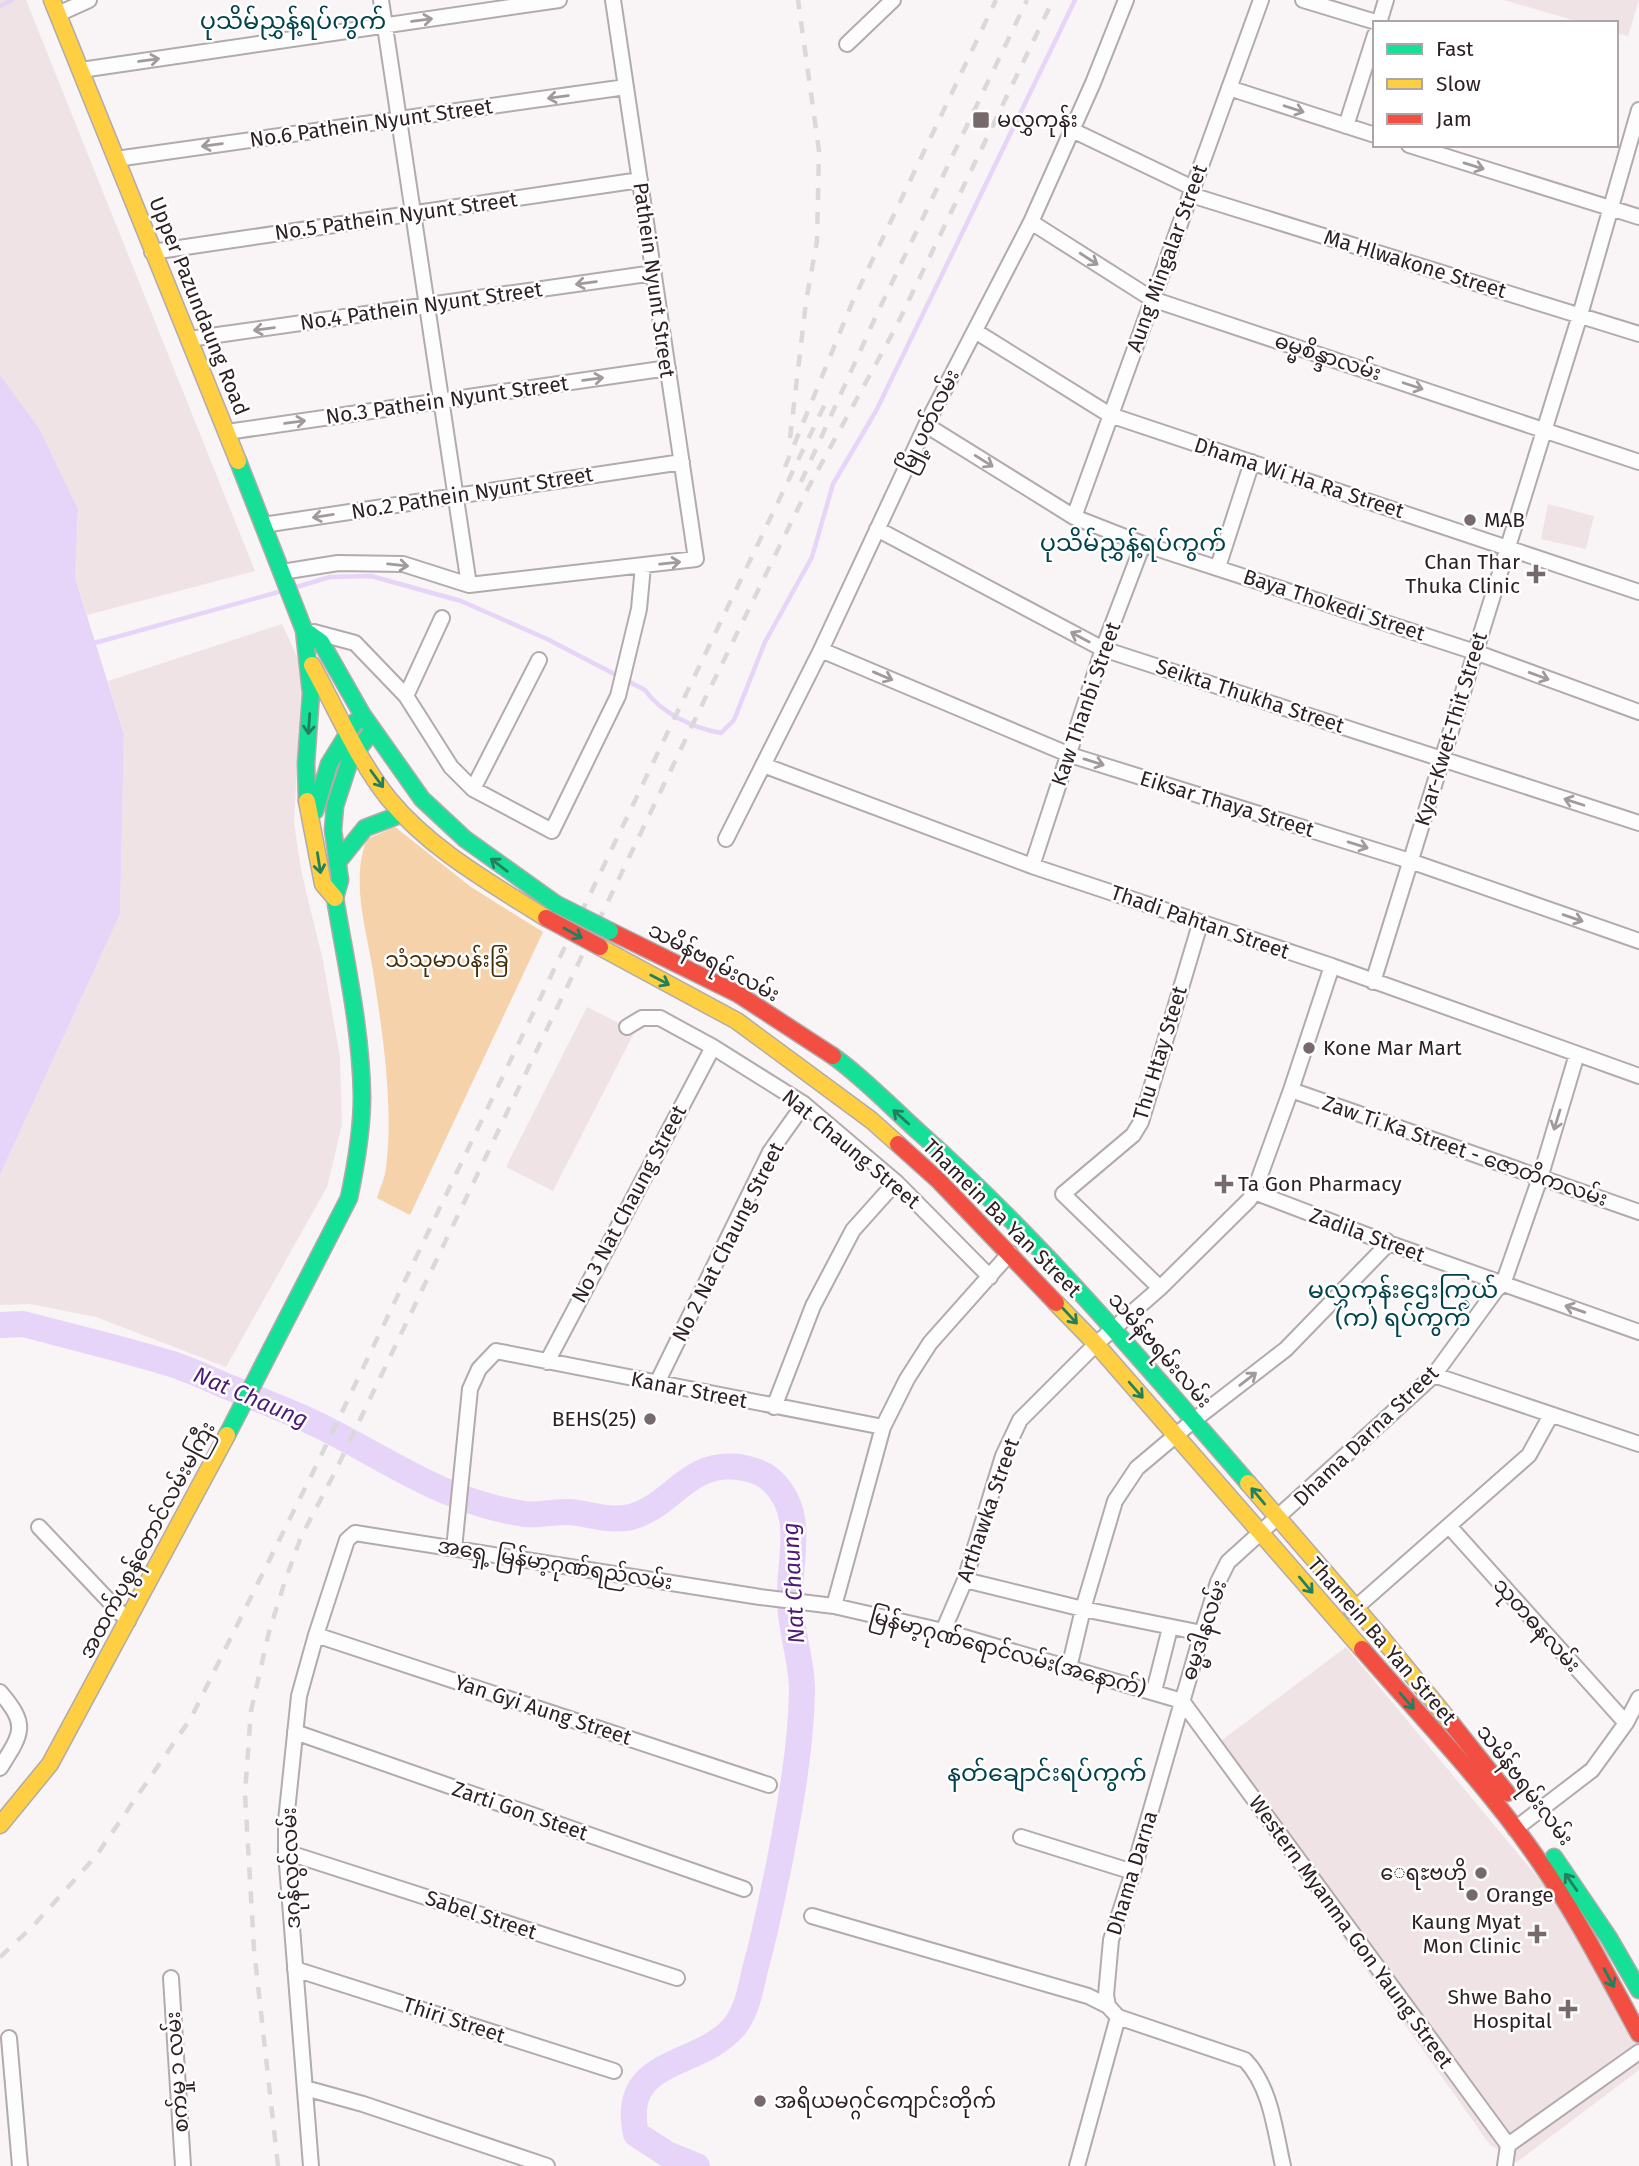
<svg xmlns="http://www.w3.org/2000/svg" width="1639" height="2166" viewBox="0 0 1639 2166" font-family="'Fira Sans','Noto Sans Myanmar',sans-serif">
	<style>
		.built { fill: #f0e3e5 }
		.green { fill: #f5d2aa }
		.water { fill: #e6d5f9 }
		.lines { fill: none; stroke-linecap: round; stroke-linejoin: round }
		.stream { stroke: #e6d5f9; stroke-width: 4.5 }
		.river { stroke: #e6d5f9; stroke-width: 26 }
		.street-casing { stroke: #b3aaab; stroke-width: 18 }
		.fast-casing { stroke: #b3aaab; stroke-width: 19 }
		.slow-casing { stroke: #b3aaab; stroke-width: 19 }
		.jam-casing { stroke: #b3aaab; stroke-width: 19 }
		.street { stroke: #fefdfe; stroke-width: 14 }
		.fast { stroke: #16e098; stroke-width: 16 }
		.slow { stroke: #ffcf43; stroke-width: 16 }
		.jam { stroke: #f24e42; stroke-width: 16 }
		.rail { stroke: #dad8d9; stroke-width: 4.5; stroke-dasharray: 12 12; stroke-linecap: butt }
		.fast-bridge-casing { stroke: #b3aaab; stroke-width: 19; stroke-linecap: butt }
		.jam-bridge-casing { stroke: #b3aaab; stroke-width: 19; stroke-linecap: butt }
		.fast-bridge { stroke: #16e098; stroke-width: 16 }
		.jam-bridge { stroke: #f24e42; stroke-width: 16 }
		.oneway { stroke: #a19a9b }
		.oneway2 { stroke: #22805e }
		.poi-dot { fill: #766a6c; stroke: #fff; stroke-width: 2.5 }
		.labels { text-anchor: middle; stroke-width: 5; stroke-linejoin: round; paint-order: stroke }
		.poi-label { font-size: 21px; fill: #2f2023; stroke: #fff; text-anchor: start }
		.street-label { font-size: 21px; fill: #2f2023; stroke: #fff }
		.park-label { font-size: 21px; fill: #452d09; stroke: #fff }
		.water-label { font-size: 23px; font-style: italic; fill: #4d1a78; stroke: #fff }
		.quarter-label { font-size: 24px; fill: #00434b; stroke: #fff }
	</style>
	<rect width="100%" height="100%" fill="#f9f4f5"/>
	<path class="built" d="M 0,0 L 26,0 L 255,571 L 87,615 L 75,578 L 78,509 L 39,428 L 0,375 Z
		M 1504,0 L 1639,0 L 1628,36 L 1616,33 L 1616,23 L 1583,23 Z
		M 1548,504 L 1594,516 L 1586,549 L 1541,539 Z
		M 282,624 L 302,668 L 294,823 L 301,870 L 323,961 L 340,1057 L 342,1125 L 327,1187 L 226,1367 L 96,1317 L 30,1304 L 0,1305 L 0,1175 L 120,914 L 124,734 L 108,681 Z
		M 587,1007 L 635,1031 L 553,1191 L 506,1167 Z
		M 1346,1647 L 1545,1886 L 1639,2042 L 1639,2070 L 1517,2162 L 1490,2145 L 1210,1749 Z"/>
	<path class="green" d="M 395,827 L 471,887 L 543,932 L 410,1215 L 377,1198 C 380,1188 385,1178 386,1168 C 394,1104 382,1028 372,965 C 365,925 351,879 367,839 Z"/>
	<path class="water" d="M 0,375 L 39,428 L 78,509 L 75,578 L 124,734 L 120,914 L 0,1175 Z"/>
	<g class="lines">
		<path class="stream" d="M 0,6 L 12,0
			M 293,588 L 330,577 L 371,576 L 461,601 L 547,639 L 645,690 C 661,713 693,728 721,733 L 734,720 L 765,642 L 812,557 L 833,484 L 876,411 L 1075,0
			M 91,644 L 282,591"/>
		<path class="river" d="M 0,1325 L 23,1324 C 73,1337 123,1349 172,1364 C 194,1371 215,1382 236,1390 C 262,1401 288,1411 314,1423 C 387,1458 440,1501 524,1514 C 539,1516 555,1511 570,1512 C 591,1514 610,1522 631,1517 C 674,1505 686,1461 739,1467 C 751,1469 765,1473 773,1482 C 806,1514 789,1558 790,1599 C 790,1630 802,1659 802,1690 C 801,1749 790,1807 779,1865 C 772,1897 766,1930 757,1962 C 751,1983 749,2009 734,2027 C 698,2069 619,2057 636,2134 L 667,2154 L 697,2166"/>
		<g class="street-casing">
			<path id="street" d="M 381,0 L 469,585
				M 1303,0 L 1379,23
				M 58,14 L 89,0
				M 1379,23 L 1386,0
				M 847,44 L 893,0
				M 81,70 L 559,0
				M 1229,88 L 1375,135
				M 1346,126 L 1375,35
				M 1072,130 L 1193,188
				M 1409,145 L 1639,217
				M 116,159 L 626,87
				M 1191,195 L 1639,334
				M 1031,222 L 1152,299 L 1639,462
				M 152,252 L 640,180
				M 975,331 L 1110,415 L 1639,592
				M 189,339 L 654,273
				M 926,425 L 1074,517 L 1143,544 L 1475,652 L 1639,712
				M 227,432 L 668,368
				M 1074,517 L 1261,0
				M 263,525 L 682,462
				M 877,529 L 1103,649 L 1639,823
				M 1218,567 L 1252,462
				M 282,572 L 338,563 L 403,564 L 469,585 L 696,559 L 613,0
				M 314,632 L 355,643 L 406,696 L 451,767 L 473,789 L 552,831 L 618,696 L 639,609 L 643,566
				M 821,650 L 1070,755 L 1410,861 L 1639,941
				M 406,696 L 442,618
				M 763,765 L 1032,866 L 1332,966 L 1639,1076
				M 473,789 L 539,660
				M 726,839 L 821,650 L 926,425 L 1031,222 L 1093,83 L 1126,0
				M 1032,866 L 1103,649 L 1143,544
				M 1373,982 L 1580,315 L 1639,110
				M 627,1027 L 642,1018 L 660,1018 L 713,1047 L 804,1104 L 896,1182 L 990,1277
				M 1291,1090 L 1639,1212
				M 1254,1192 L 1377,1239 L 1639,1332
				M 1503,1284 L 1540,1178 L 1577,1054
				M 1160,1288 L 1063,1194 L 1133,1135 L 1141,1122 L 1200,924
				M 547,1362 L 713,1047
				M 1434,1375 L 1639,1444
				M 657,1383 L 770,1152 L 804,1104
				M 774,1407 L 813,1306 L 853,1230 L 896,1182
				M 1449,1526 L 1626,1723
				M 39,1527 L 128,1621
				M 454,1549 L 470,1389 L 479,1369 L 496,1351 L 883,1427
				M 965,1580 L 1083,1609 L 1202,1633
				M 834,1606 L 883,1427 L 907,1379 L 930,1343 L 1010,1253
				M 1352,1611 L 1529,1455 L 1551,1415
				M 943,1631 L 965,1580 L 1003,1456 L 1020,1420 L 1096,1344 L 1160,1288 L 1249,1200 L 1254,1192 L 1291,1090 L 1332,966
				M 316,1635 L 769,1785
				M 1069,1668 L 1083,1609 L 1115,1501 L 1137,1468 L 1194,1420 L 1286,1349 L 1384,1248 L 1387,1241
				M 1154,1691 L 1170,1628
				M 0,1692 C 28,1725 23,1732 0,1768
				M 1182,1701 L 1508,2145 L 1505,2166
				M 295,1732 L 744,1889
				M 1515,1829 L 1592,1770 L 1626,1723 L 1639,1698
				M 1021,1837 L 1133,1872
				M 286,1852 L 677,1978
				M 812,1916 L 1088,1996 L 1108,2006 L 1118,2017 L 1245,2060 C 1271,2087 1275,2131 1283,2166
				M 295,1969 L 614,2071
				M 171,1978 L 183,2166
				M 1108,2006 L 1106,1995 L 1111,1940 L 1133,1872 L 1202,1633 L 1218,1582 L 1228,1562 L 1434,1375 L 1496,1290 L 1503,1284
				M 9,2038 L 20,2166
				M 305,2088 L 363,2104 L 547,2166
				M 1508,2145 L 1639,2052
				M 311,2166 L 286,1852 L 286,1821 L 299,1696 L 316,1635 L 347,1540 L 355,1533 L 760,1597 L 834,1606 L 943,1631 L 1182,1701
				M 1077,2166 L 1118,2017"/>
		</g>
		<g class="fast-casing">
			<path id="fast" d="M 238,461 L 304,630 L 311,693 L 306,763 L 307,801
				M 304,630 L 321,642 L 362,714 L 422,799 L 465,839 L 556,904
				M 315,811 L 329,764 L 355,722
				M 337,863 L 365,828 L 402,814
				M 833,1056 C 864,1078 892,1108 920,1133 C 1040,1240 1143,1362 1248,1483
				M 227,1435 L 349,1198 C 356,1165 362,1131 362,1096 C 361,1029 346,964 335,898 L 340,880 L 333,830 L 335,806 L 350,760 L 373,730
				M 1554,1857 L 1609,1938 L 1639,1990"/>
		</g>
		<g class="slow-casing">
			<path id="slow" d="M 52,0 L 238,461
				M 312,665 C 337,710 357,759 389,799 C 431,850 491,883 546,918
				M 307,801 L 323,884 L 335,898
				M 600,947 L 737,1021 L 871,1120 L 898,1144
				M 1056,1303 L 1096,1344 L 1362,1649
				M 1248,1483 L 1381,1637 L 1452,1724
				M 0,1825 L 50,1764 L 227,1435"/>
		</g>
		<g class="jam-casing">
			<path id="jam" d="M 610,931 L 738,994 L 833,1056
				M 898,1144 L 938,1180 L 1056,1303
				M 1362,1649 C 1421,1717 1486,1784 1537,1858 C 1576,1914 1607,1975 1639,2034
				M 1452,1724 L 1507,1793"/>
		</g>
		<use href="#street" class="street"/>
		<use href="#fast" class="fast"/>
		<use href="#slow" class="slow"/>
		<use href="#jam" class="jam"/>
		<path class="rail" d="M 790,438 L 806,302 L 817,241 L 819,151 L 798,0
			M 785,467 L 852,303 L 996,0
			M 801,482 L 876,316 L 1027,0
			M 0,1957 L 34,1925 L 96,1856 L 191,1718 L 317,1464 L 825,404
			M 278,2166 L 254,1949 L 245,1794 L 251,1711 L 269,1632 L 285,1581 L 301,1537 L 335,1472 L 701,707 L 807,490 L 896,327 L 1053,0"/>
		<g class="fast-bridge-casing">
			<path id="fast-bridge" d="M 556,904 L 610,931"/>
		</g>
		<g class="jam-bridge-casing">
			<path id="jam-bridge" d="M 546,918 L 600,947"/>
		</g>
		<use href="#fast-bridge" class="fast-bridge"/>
		<use href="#jam-bridge" class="jam-bridge"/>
	</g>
	<defs><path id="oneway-shaft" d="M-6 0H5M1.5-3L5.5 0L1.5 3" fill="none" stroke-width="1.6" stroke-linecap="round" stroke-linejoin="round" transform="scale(1.75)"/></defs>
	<g class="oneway">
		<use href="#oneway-shaft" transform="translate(422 20) rotate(-8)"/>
		<use href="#oneway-shaft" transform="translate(149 60) rotate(-8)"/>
		<use href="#oneway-shaft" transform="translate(558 97) rotate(172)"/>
		<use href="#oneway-shaft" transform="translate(1294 109) rotate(18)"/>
		<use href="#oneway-shaft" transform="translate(212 145) rotate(172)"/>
		<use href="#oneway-shaft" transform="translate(1474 166) rotate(17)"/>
		<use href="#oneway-shaft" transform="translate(1089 259) rotate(33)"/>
		<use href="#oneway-shaft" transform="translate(586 283) rotate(172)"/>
		<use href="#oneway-shaft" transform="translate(264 329) rotate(172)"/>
		<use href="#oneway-shaft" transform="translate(593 379) rotate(-8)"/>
		<use href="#oneway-shaft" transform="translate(1413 386) rotate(18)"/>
		<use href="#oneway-shaft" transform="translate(295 422) rotate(-8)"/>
		<use href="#oneway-shaft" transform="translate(984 461) rotate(32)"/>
		<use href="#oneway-shaft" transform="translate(323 516) rotate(171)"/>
		<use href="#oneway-shaft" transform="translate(670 563) rotate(-6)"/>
		<use href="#oneway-shaft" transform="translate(398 565) rotate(6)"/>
		<use href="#oneway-shaft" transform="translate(1080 637) rotate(-152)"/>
		<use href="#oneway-shaft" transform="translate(883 676) rotate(23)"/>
		<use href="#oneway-shaft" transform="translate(1539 676) rotate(20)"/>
		<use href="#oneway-shaft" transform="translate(1094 762) rotate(17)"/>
		<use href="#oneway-shaft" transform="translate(1574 802) rotate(-162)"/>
		<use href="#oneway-shaft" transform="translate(1358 845) rotate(17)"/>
		<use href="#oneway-shaft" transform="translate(1573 918) rotate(19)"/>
		<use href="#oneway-shaft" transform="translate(1557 1120) rotate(107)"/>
		<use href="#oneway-shaft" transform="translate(1575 1309) rotate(-161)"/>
		<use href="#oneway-shaft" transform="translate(1248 1379) rotate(-38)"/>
	</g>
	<g class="oneway2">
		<use href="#oneway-shaft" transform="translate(309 724) rotate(94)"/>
		<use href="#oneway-shaft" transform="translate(377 779) rotate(54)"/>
		<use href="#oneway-shaft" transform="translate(319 863) rotate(81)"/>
		<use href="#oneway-shaft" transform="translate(499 865) rotate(-143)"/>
		<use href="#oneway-shaft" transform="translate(573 933) rotate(29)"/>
		<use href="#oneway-shaft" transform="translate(660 980) rotate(28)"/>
		<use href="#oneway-shaft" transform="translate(901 1117) rotate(-138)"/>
		<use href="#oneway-shaft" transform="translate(1070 1316) rotate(47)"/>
		<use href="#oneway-shaft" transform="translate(1136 1390) rotate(49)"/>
		<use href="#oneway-shaft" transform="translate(1258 1496) rotate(-130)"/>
		<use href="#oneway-shaft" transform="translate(1306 1585) rotate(50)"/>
		<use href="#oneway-shaft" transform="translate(1407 1701) rotate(49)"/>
		<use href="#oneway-shaft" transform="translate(1571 1882) rotate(-125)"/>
		<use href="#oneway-shaft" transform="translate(1609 1978) rotate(62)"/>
	</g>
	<g class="poi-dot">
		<rect x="972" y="111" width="18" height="18" rx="3.5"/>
		<circle cx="1470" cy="520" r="7"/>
		<path d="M1532.5 563.5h7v7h7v7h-7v7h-7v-7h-7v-7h7z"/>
		<circle cx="1309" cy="1048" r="7"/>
		<path d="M1220.5 1173.5h7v7h7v7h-7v7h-7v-7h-7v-7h7z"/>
		<circle cx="650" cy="1419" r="7"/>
		<circle cx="1481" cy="1873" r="7"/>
		<circle cx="1472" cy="1895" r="7"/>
		<path d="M1533.5 1923.5h7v7h7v7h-7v7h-7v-7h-7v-7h7z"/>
		<path d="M1564.5 1998.5h7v7h7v7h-7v7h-7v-7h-7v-7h7z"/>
		<circle cx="760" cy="2101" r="7"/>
	</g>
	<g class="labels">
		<g class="poi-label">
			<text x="997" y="127">မလွှကုန်း</text>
			<text x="1484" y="527">MAB</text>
			<text x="1520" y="569" text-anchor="end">Chan Thar<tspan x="1520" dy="24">Thuka Clinic</tspan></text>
			<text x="1323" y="1055">Kone Mar Mart</text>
			<text x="1238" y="1191">Ta Gon Pharmacy</text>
			<text x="636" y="1426" text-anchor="end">BEHS(25)</text>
			<text x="1467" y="1880" text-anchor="end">ေရႊဗဟို</text>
			<text x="1486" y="1902">Orange</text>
			<text x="1521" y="1929" text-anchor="end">Kaung Myat<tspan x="1521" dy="24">Mon Clinic</tspan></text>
			<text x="1552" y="2004" text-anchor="end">Shwe Baho<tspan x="1552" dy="24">Hospital</tspan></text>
			<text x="774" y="2108">အရိယမဂ္ဂင်ကျောင်းတိုက်</text>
		</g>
		<g class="street-label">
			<text transform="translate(371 123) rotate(-8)" y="7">No.6 Pathein Nyunt Street</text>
			<text transform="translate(396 216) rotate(-8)" y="7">No.5 Pathein Nyunt Street</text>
			<text transform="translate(1167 258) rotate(-70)" y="7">Aung Mingalar Street</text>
			<text transform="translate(1415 264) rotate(17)" y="7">Ma Hlwakone Street</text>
			<text transform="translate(654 280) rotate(82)" y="7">Pathein Nyunt Street</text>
			<text transform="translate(199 306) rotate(68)" y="7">Upper Pazundaung Road</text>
			<text transform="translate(421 306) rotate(-8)" y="7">No.4 Pathein Nyunt Street</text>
			<text transform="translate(1328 357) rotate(18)" y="7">ဓမ္မစိန္ဒာလမ်း</text>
			<text transform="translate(447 400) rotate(-8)" y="7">No.3 Pathein Nyunt Street</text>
			<text transform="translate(929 421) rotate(-64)" y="7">မြို့ပတ်လမ်း</text>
			<text transform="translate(1299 478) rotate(18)" y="7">Dhama Wi Ha Ra Street</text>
			<text transform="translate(472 493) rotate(-9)" y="7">No.2 Pathein Nyunt Street</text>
			<text transform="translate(1334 605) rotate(18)" y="7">Baya Thokedi Street</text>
			<text transform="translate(1250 696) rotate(18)" y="7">Seikta Thukha Street</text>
			<text transform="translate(1086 704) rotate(-71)" y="7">Kaw Thanbi Street</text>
			<text transform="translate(1451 729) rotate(-73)" y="7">Kyar-Kwet-Thit Street</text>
			<text transform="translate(1227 804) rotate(17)" y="7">Eiksar Thaya Street</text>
			<text transform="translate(1200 922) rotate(19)" y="7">Thadi Pahtan Street</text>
			<text transform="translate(714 962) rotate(28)" y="7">သမိန်ဗရမ်းလမ်း</text>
			<text transform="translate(1160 1053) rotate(-73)" y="7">Thu Htay Steet</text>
			<text transform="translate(851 1149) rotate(40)" y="7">Nat Chaung Street</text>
			<text transform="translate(1465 1151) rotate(19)" y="7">Zaw Ti Ka Street - ဇောတိကလမ်း</text>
			<text transform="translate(629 1204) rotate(-62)" y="7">No 3 Nat Chaung Street</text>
			<text transform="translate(1002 1218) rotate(45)" y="7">Thamein Ba Yan Street</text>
			<text transform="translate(1367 1235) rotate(20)" y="7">Zadila Street</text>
			<text transform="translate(728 1242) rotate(-63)" y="7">No 2 Nat Chaung Street</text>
			<text transform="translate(1160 1350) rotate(49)" y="7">သမိန်ဗရမ်းလမ်း</text>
			<text transform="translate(689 1390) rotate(11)" y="7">Kanar Street</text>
			<text transform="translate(1366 1436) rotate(-44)" y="7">Dhama Darna Street</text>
			<text transform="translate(988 1510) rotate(-71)" y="7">Arthawka Street</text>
			<text transform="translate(147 1540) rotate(-62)" y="7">အထက်ပုစွန်တောင်လမ်းမကြီး</text>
			<text transform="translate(555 1564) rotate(9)" y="7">အရှေ့ မြန်မာ့ဂုဏ်ရည်လမ်း</text>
			<text transform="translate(1537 1625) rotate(48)" y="7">သုတဓနလမ်း</text>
			<text transform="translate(1204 1630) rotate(-72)" y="7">ဓမ္မဒါနလမ်း</text>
			<text transform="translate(1382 1641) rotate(49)" y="7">Thamein Ba Yan Street</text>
			<text transform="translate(1008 1652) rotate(15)" y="7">မြန်မာ့ဂုဏ်ရောင်လမ်း(အနောက်)</text>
			<text transform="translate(543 1710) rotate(18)" y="7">Yan Gyi Aung Street</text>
			<text transform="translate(1525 1785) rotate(53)" y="7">သမိန်ဗရမ်းလမ်း</text>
			<text transform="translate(520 1811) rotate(19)" y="7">Zarti Gon Steet</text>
			<text transform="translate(291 1868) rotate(-92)" y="7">ဒဂုန်လွင်လမ်း</text>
			<text transform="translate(1132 1873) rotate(-73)" y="7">Dhama Darna</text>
			<text transform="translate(481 1915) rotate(18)" y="7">Sabel Street</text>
			<text transform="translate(1351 1932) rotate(54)" y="7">Western Myanma Gon Yaung Street</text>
			<text transform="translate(454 2020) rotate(18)" y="7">Thiri Street</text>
			<text transform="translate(177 2072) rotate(-94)" y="7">စက်မှု ၁ လမ်း</text>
		</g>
		<g class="park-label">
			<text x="447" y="967">သံသုမာပန်းခြံ</text>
		</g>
		<g class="water-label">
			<text transform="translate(251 1397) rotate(23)" y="8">Nat Chaung</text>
			<text transform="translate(793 1583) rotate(-93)" y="8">Nat Chaung</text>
		</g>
		<g class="quarter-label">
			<text x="293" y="29">ပုသိမ်ညွှန့်ရပ်ကွက်</text>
			<text x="1133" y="551">ပုသိမ်ညွှန့်ရပ်ကွက်</text>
			<text x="1403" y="1298">မလွှကုန်းဌေးကြွယ်<tspan x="1403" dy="28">(က) ရပ်ကွက်</tspan></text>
			<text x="1047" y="1781">နတ်ချောင်းရပ်ကွက်</text>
		</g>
	</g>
	<rect x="1373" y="21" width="245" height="126" fill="#ffffff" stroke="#aca6a7" stroke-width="2"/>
	<rect x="1387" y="44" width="35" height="10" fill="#16e098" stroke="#aca6a7" stroke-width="2"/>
	<text x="1436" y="56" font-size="21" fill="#2f2023">Fast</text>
	<rect x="1387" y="79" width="35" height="10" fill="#ffcf43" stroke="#aca6a7" stroke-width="2"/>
	<text x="1436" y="91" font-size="21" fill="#2f2023">Slow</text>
	<rect x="1387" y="114" width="35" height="10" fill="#f24e42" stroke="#aca6a7" stroke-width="2"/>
	<text x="1436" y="126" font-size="21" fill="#2f2023">Jam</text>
</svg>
